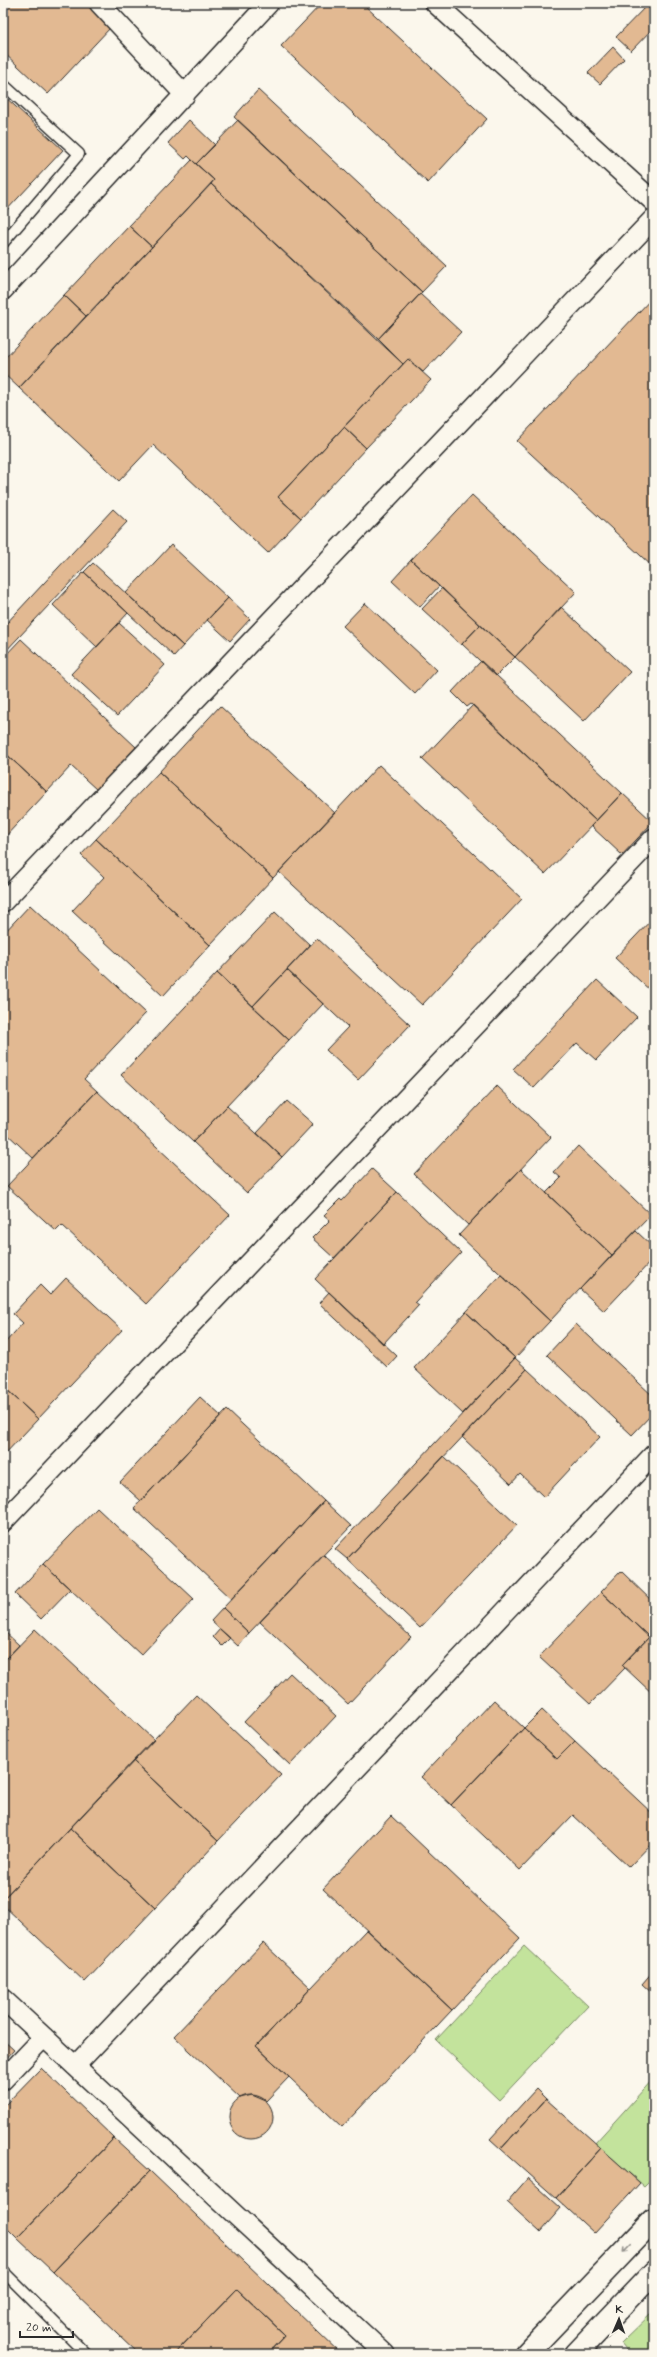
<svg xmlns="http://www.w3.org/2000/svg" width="657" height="2357" viewBox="0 0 657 2357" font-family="Mynerve,sans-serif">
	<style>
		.green { fill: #c3e39c; stroke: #778764 }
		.building { fill: #e2b992; stroke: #2b2b2b }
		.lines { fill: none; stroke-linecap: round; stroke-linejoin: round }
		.lane-casing { stroke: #2b2b2b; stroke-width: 13 }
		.street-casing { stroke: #2b2b2b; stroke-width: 22 }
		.secondary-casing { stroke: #2b2b2b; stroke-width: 25 }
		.lane { stroke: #fbf7ec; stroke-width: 10 }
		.street { stroke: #fbf7ec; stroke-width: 19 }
		.secondary { stroke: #fbf7ec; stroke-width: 22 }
		.oneway { stroke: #93918c }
	</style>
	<rect width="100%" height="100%" fill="#fbf7ec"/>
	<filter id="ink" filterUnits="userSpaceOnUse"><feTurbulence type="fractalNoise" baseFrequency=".025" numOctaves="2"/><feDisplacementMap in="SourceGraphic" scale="8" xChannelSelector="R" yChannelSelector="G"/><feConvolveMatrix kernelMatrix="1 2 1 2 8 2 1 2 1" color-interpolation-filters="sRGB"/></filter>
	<g filter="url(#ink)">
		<path class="green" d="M 524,1946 L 588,2006 L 499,2100 L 436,2040 Z
			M 654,2078 L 654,2176 L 644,2186 L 595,2143 Z
			M 654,2311 L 654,2354 L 630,2354 L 621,2343 Z"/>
		<path class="building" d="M 3,3 L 86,3 L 111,27 L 48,94 L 3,52 Z
			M 322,3 L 362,3 L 487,119 L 428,183 L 281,46 Z
			M 649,3 L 654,6 L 654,27 L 631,51 L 616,37 Z
			M 613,47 L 624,59 L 600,84 L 588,73 Z
			M 258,90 L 447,266 L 422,292 L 234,117 Z
			M 3,95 L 63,150 L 3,214 Z
			M 189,120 L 215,145 L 196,164 L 188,156 L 185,159 L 168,143 Z
			M 238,120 L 422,292 L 378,339 L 211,184 L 214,180 L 196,164 Z
			M 192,160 L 214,180 L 152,247 L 129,226 Z
			M 211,184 L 403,364 L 278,497 L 301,518 L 268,553 L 153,445 L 119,481 L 19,388 Z
			M 129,226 L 152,247 L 86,316 L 64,295 Z
			M 420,294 L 461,332 L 423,372 L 408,359 L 403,364 L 378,339 Z
			M 64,295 L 86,316 L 19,388 L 3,373 L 3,360 Z
			M 654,296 L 654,568 L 517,441 Z
			M 408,359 L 431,380 L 366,448 L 344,427 Z
			M 344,427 L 366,448 L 301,518 L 278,497 Z
			M 472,495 L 576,592 L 515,657 L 411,560 Z
			M 113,509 L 127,522 L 3,654 L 3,627 Z
			M 171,545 L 228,598 L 183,646 L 126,593 Z
			M 411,560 L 439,586 L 420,607 L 392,581 Z
			M 93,563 L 183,646 L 174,656 L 84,572 Z
			M 84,572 L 128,613 L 97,647 L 53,605 Z
			M 442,588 L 480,625 L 461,645 L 422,609 Z
			M 228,598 L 250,619 L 230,641 L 207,620 Z
			M 365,603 L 437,670 L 415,694 L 343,626 Z
			M 561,607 L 630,672 L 584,721 L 515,657 Z
			M 119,623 L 165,665 L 117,716 L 71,674 Z
			M 480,625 L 515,657 L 496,676 L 462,644 Z
			M 21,639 L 136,747 L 97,790 L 71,766 L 47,792 L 3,751 L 3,658 Z
			M 481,661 L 622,793 L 596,821 L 471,704 L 467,707 L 452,692 Z
			M 473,705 L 596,821 L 545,874 L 422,759 Z
			M 220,706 L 335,813 L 273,878 L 159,772 Z
			M 3,751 L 47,792 L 3,839 Z
			M 379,765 L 522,899 L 422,1005 L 279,872 Z
			M 159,772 L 273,878 L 210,945 L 96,839 Z
			M 622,793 L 653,822 L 622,855 L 591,826 Z
			M 96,839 L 210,945 L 163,996 L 72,911 L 104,877 L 81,855 Z
			M 30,905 L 146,1013 L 84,1079 L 97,1091 L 33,1158 L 3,1130 L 3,934 Z
			M 275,912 L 310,945 L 253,1006 L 217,973 Z
			M 654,917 L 654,994 L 615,958 Z
			M 317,938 L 410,1025 L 358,1080 L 326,1050 L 348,1027 L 287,970 Z
			M 287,970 L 323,1004 L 289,1040 L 253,1006 Z
			M 217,973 L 289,1040 L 193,1142 L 121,1075 Z
			M 597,980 L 637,1017 L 596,1060 L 577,1043 L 534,1088 L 513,1069 Z
			M 497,1086 L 551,1137 L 468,1225 L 414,1174 Z
			M 97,1091 L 230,1215 L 146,1304 L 62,1225 L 56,1231 L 7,1186 Z
			M 287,1101 L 313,1124 L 282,1157 L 257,1133 Z
			M 227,1106 L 282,1157 L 247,1193 L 193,1142 Z
			M 578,1146 L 651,1215 L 612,1255 L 546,1193 L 561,1178 L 554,1172 Z
			M 372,1169 L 397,1192 L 334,1258 L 312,1238 L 330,1220 L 324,1215 L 340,1199 L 342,1201 Z
			M 521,1169 L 612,1255 L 550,1321 L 459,1235 Z
			M 397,1192 L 461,1253 L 415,1302 L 419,1305 L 383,1344 L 315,1279 Z
			M 636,1231 L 654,1248 L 654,1258 L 604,1311 L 580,1289 Z
			M 501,1275 L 550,1321 L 515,1358 L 466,1312 Z
			M 66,1278 L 122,1330 L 38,1419 L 3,1386 L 3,1345 L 23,1323 L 13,1314 L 40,1285 L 50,1295 Z
			M 329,1292 L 397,1356 L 387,1367 L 319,1303 Z
			M 466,1312 L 515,1358 L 463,1414 L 414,1368 Z
			M 576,1324 L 654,1397 L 654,1412 L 632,1435 L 547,1355 Z
			M 515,1358 L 527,1369 L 347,1559 L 335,1549 Z
			M 527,1369 L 600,1437 L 544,1497 L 520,1474 L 511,1484 L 462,1437 Z
			M 3,1386 L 38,1419 L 3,1456 Z
			M 200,1397 L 221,1416 L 141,1501 L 120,1482 Z
			M 227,1410 L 324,1501 L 231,1599 L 134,1508 Z
			M 444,1456 L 517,1525 L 420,1628 L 347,1559 Z
			M 324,1501 L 351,1526 L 249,1633 L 223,1608 Z
			M 97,1508 L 194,1599 L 141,1655 L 43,1564 Z
			M 324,1555 L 411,1637 L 348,1704 L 260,1622 Z
			M 43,1564 L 70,1589 L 41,1619 L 15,1594 Z
			M 621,1571 L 654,1603 L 654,1632 L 649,1637 L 601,1592 Z
			M 601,1592 L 649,1637 L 622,1665 L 625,1668 L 590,1704 L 539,1657 Z
			M 223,1608 L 249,1633 L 238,1646 L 211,1621 Z
			M 35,1629 L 154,1740 L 3,1899 L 3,1662 Z
			M 220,1629 L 230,1638 L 222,1646 L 213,1637 Z
			M 3,1630 L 19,1645 L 3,1662 Z
			M 654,1632 L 654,1695 L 622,1665 Z
			M 290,1673 L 336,1716 L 290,1765 L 244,1722 Z
			M 196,1695 L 281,1775 L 218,1841 L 133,1761 Z
			M 494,1700 L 524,1728 L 451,1805 L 421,1777 Z
			M 542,1710 L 575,1741 L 557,1759 L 524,1728 Z
			M 524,1728 L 557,1759 L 575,1741 L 654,1815 L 654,1841 L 629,1867 L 573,1815 L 520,1870 L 451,1805 Z
			M 133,1761 L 218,1841 L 155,1908 L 70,1828 Z
			M 391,1816 L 520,1938 L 452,2010 L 323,1889 Z
			M 70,1828 L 155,1908 L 85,1982 L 3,1905 L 3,1899 Z
			M 366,1930 L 452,2010 L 342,2127 L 256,2046 Z
			M 263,1943 L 311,1988 L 256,2046 L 289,2077 L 266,2101 L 252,2095 L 240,2098 L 174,2036 Z
			M 654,1970 L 654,1995 L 642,1984 Z
			M 3,2040 L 14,2050 L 3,2062 Z
			M 41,2068 L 114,2138 L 17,2238 L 3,2224 L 3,2107 Z
			M 536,2089 L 546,2099 L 501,2149 L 490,2139 Z
			M229 2117a22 22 0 1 1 44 0a22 22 0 1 1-44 0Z
			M 546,2099 L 601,2148 L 556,2198 L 501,2149 Z
			M 114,2138 L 150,2171 L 53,2272 L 17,2238 Z
			M 601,2148 L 640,2183 L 594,2233 L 556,2198 Z
			M 150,2171 L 341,2354 L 267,2354 L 285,2335 L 237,2289 L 174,2354 L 139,2354 L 53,2272 Z
			M 528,2178 L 561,2208 L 540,2232 L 507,2202 Z
			M 237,2289 L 285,2335 L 267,2354 L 174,2354 Z"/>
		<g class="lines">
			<g class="lane-casing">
				<path id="lane" d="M 3,84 L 79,154 L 3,243
					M 3,2271 L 86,2354"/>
			</g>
			<g class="street-casing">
				<path id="street" d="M 99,3 L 185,95
					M 435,3 L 654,202
					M 3,290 L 269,3
					M 3,902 L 654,218
					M 3,1522 L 654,838
					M 3,1999 L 385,2354
					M 75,2066 L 654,1454
					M 3,2080 L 44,2037"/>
			</g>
			<g class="secondary-casing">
				<path id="secondary" d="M 526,2354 L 654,2220
					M 576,2354 L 654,2272"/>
			</g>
			<use href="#lane" class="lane"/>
			<use href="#street" class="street"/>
			<use href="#secondary" class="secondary"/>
		</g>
		<defs><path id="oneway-shaft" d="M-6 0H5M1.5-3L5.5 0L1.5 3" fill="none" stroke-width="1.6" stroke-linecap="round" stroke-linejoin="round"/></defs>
		<use class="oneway" href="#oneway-shaft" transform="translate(627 2248) rotate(134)"/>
	</g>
	<rect width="657" height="2357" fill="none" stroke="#fbf7ec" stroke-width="16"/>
	<rect x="8" y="8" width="641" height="2341" fill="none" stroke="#2b2b2b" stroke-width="1.5" filter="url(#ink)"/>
	<g transform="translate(619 2319) rotate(2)" stroke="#fbf7ec" stroke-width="3" paint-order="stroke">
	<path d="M0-3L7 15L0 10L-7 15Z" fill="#2b2b2b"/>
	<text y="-6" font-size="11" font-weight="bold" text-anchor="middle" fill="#2b2b2b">K</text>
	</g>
	<path d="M20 2331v6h53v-6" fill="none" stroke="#2b2b2b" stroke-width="2"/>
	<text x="26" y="2331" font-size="12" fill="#2b2b2b" stroke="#fbf7ec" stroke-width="3" paint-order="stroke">20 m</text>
</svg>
